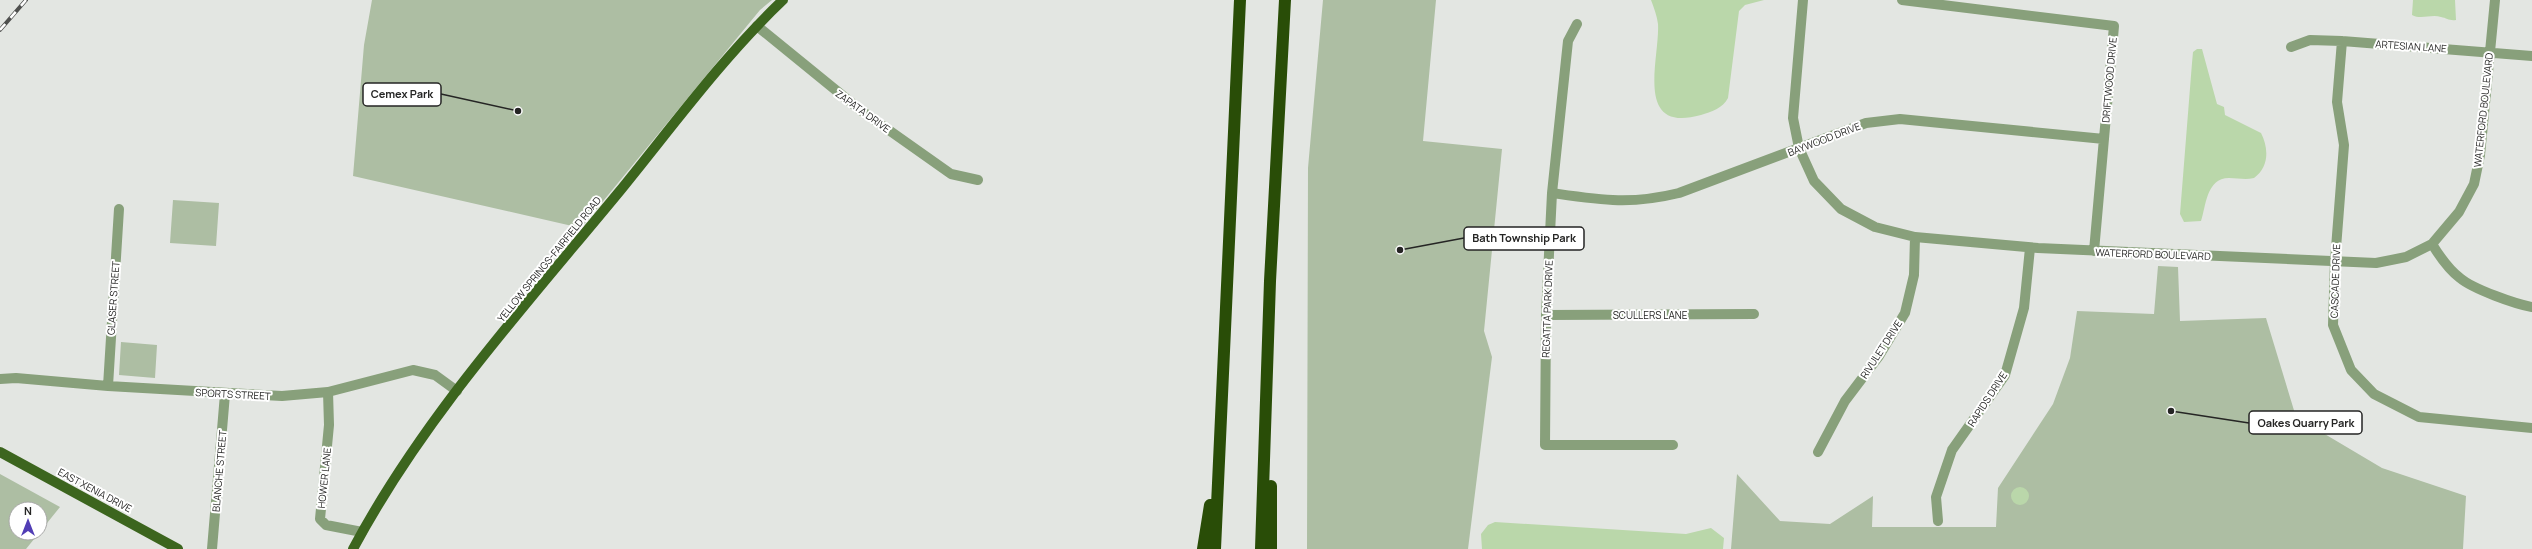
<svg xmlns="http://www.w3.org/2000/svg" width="2532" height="549" viewBox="0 0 2532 549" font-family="Manrope,sans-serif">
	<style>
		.green { fill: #adbea3; fill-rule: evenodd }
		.water { fill: #bad7aa }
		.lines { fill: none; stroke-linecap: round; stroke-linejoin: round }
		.minor { stroke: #88a07b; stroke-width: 10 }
		.major { stroke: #3c651e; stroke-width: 10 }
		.highway { stroke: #294d07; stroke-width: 12 }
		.rail-casing { stroke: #4f504e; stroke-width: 4 }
		.rail { stroke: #fff; stroke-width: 2.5; stroke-dasharray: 8; stroke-linecap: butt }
		.labels { text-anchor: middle; stroke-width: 4; stroke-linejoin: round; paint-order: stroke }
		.street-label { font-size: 10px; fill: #252524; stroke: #fff }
		.leader { fill: none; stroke: #252524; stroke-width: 1.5 }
		.callout-dot { fill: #252524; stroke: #fff; stroke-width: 1.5 }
		.callout { fill: #fff; stroke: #252524; stroke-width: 1.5 }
		.callout-label { font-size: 11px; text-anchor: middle; font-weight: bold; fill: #252524 }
	</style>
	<rect width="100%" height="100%" fill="#e3e6e2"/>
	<path class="green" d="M 372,0 L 772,0 L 760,10 L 581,228 L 353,176 L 364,45 Z
		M 1323,0 L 1436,0 L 1423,141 L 1502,149 L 1484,331 L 1492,357 L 1468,549 L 1307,549 L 1308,168 Z
		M 173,200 L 219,203 L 216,246 L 170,243 Z
		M 2158,266 L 2178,267 L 2180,321 L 2266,318 L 2296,417 L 2382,468 L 2466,496 L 2463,549 L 1731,549 L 1737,474 L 1780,521 L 1830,524 L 1873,496 L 1872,527 L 1996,527 L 1998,488 L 2053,404 L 2070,358 L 2077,311 L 2154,314 Z
		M 121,342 L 157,345 L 155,378 L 119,375 Z
		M 0,474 L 60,507 L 26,549 L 0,549 ZM 16,509 L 40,509 L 40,533 L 16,533 Z"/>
	<path class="water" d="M 1651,0 L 1764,0 L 1745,5 L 1739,11 L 1728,98 C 1723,108 1711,112 1701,115 C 1633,134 1660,59 1658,24 C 1657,16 1654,8 1651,0 Z
		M 2413,0 L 2455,0 L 2456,20 C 2449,21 2447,18 2441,17 C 2431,14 2421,20 2412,15 Z
		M 2197,49 L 2202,49 L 2217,104 L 2224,107 L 2225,115 L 2261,133 C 2269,149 2269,167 2254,178 C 2245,180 2238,178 2229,178 C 2206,178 2206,207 2201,221 L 2184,222 L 2180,214 L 2192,63 L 2193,52 Z
		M2011 496a9 9 0 1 1 18 0a9 9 0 1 1-18 0Z
		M 1495,522 L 1686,534 L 1711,528 L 1724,538 L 1723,549 L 1482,549 L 1481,534 L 1488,525 Z"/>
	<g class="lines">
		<path class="minor" d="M 1803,0 L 1793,118 L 1799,148 L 1814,181 L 1841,209 L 1875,227 L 1915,237 L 2038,248 L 2376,263 L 2406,257 L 2432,244 L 2459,212 L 2474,184 L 2480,155 L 2495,0
			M 1902,0 L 2114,26 L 2094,251
			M 1577,24 L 1568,41 L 1552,193 L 1546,315 L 1545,445 L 1673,445
			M 757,26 L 859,109 L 951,174 L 978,180
			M 2342,41 L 2337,102 L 2344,145 L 2335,261 L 2333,325 L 2351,370 L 2374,394 L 2419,417 L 2532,428
			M 2291,47 L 2310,40 L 2342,41 L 2532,56
			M 1552,193 C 1601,200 1630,205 1679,193 L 1866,123 L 1900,119 L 2104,139
			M 2432,244 C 2440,257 2448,269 2460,278 C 2473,289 2515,304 2532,307
			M 1546,315 L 1754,314
			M 0,379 L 16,378 L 108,386 L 282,396 L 328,392 L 413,370 L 435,375 L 457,391
			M 108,386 L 119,209
			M 328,392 L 329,425 L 320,519 L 326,525 L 362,532
			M 1818,452 L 1845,401 L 1879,356 L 1905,313 L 1914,275 L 1915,237
			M 1938,521 L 1936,497 L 1952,450 L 2005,375 L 2024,308 L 2030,248
			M 212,549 L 225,394"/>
		<path class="major" d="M 0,452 L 178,549
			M 353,549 C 423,418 525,306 619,192 C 672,127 722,58 783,0"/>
		<path class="highway" d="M 1271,486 L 1271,549
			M 1203,549 L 1210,505
			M 1215,549 L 1240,0
			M 1261,549 L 1270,281 L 1285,0"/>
		<g class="rail-casing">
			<path id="rail" d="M 0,30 L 26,0"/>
		</g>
		<use href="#rail" class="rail"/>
	</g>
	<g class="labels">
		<g class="street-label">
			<text transform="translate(2411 46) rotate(4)" y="4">ARTESIAN LANE</text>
			<text transform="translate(2109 80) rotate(-85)" y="4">DRIFTWOOD DRIVE</text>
			<text transform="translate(2483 110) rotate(-84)" y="4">WATERFORD BOULEVARD</text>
			<text transform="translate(863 111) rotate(36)" y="4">ZAPATA DRIVE</text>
			<text transform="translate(1824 139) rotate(-21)" y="4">BAYWOOD DRIVE</text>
			<text transform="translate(2153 254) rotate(2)" y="4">WATERFORD BOULEVARD</text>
			<text transform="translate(549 259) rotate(-51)" y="4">YELLOW SPRINGS-FAIRFIELD ROAD</text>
			<text transform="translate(2335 281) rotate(-88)" y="4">CASCADE DRIVE</text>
			<text transform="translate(113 298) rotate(-86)" y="4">GLASER STREET</text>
			<text transform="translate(1547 309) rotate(-88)" y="4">REGATTA PARK DRIVE</text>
			<text x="1650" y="319">SCULLERS LANE</text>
			<text transform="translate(1881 349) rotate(-57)" y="4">RIVULET DRIVE</text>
			<text transform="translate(233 394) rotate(3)" y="4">SPORTS STREET</text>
			<text transform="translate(1987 399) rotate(-57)" y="4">RAPIDS DRIVE</text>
			<text transform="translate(219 471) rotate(-85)" y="4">BLANCHE STREET</text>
			<text transform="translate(324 478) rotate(-84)" y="4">HOWER LANE</text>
			<text transform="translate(95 490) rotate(28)" y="4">EAST XENIA DRIVE</text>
		</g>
	</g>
	<path class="leader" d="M518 111L441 94M1400 250L1464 238M2171 411L2249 423"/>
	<g class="callout-dot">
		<circle cx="518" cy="111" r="4"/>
		<circle cx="1400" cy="250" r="4"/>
		<circle cx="2171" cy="411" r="4"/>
	</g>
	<g class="callout">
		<rect x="363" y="83" width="78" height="23" rx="4"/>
		<rect x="1464" y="227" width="120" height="23" rx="4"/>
		<rect x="2249" y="411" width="113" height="23" rx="4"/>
	</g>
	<g class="callout-label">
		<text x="402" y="98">Cemex Park</text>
		<text x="1524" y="242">Bath Township Park</text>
		<text x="2306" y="427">Oakes Quarry Park</text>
	</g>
	<g transform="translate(28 521)"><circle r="19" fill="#ffffff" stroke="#a8a8a7"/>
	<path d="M0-3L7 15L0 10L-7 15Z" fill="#513db5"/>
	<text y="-6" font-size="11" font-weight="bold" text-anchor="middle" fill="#252524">N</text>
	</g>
</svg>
